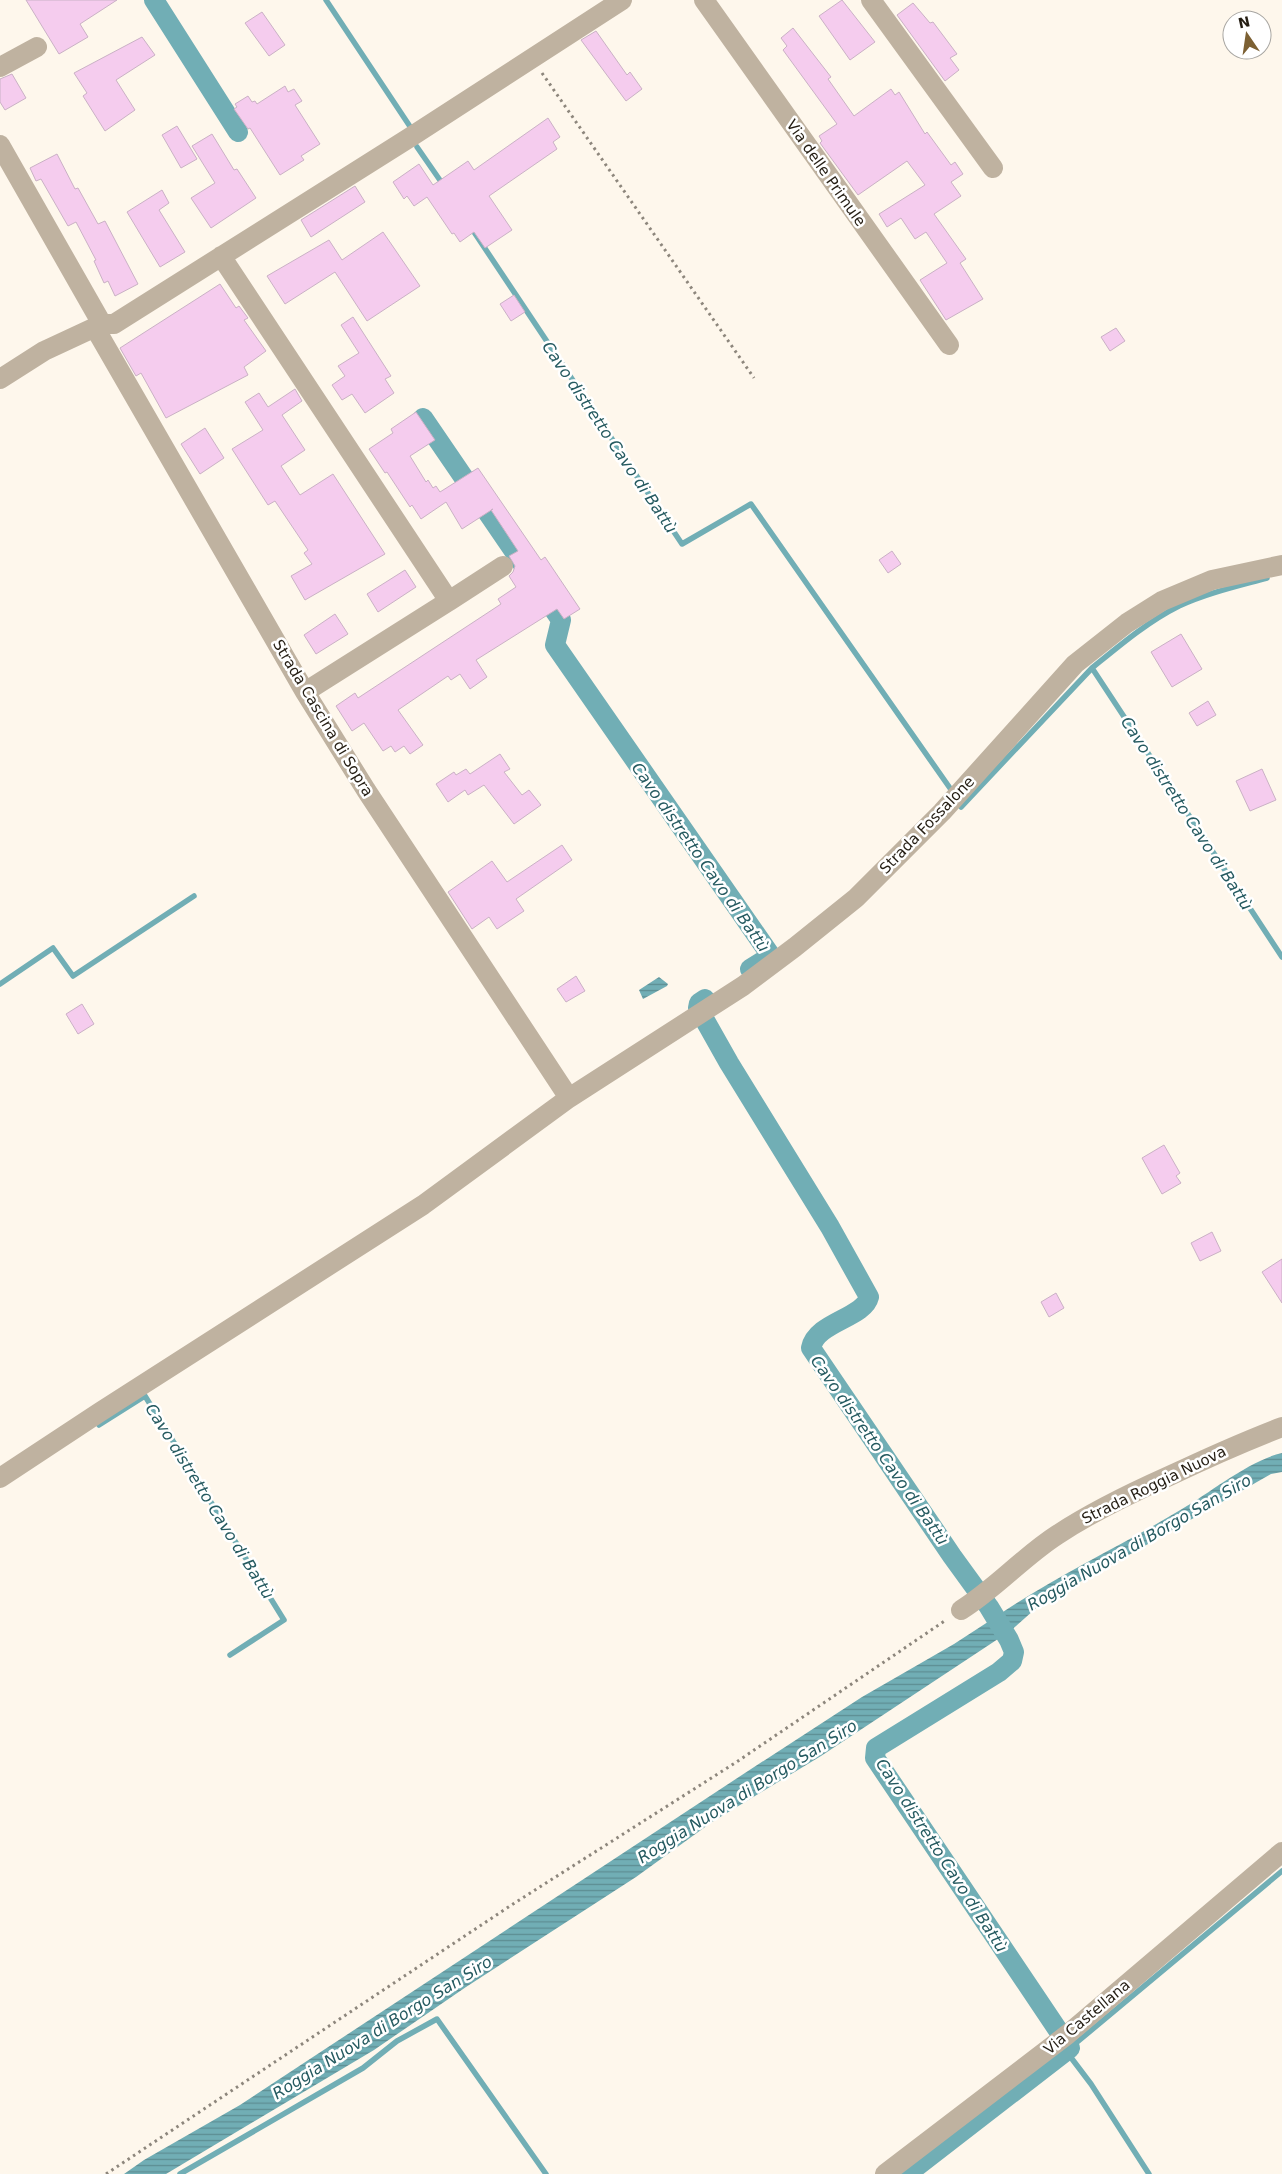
<svg xmlns="http://www.w3.org/2000/svg" width="1282" height="2174" viewBox="0 0 1282 2174" font-family="'DejaVu Sans',sans-serif">
	<style>
		.water { fill: url(#water-rules) }
		.lines { fill: none; stroke-linecap: round; stroke-linejoin: round }
		.stream { stroke: #71aeb5; stroke-width: 5.5 }
		.canal { stroke: #71aeb5; stroke-width: 20 }
		.building { fill: #f5ccee; stroke: #cab1c5 }
		.path { stroke: #8d867c; stroke-width: 3; stroke-dasharray: 2.5 4; stroke-linecap: butt }
		.minor { stroke: #bfb2a0; stroke-width: 20 }
		.labels { text-anchor: middle; stroke-width: 5; stroke-linejoin: round; paint-order: stroke }
		.street-label { font-size: 15px; fill: #241d13; stroke: #fff }
		.water-label { font-size: 16px; font-style: italic; fill: #255a60; stroke: #fff }
	</style>
	<defs>
		<pattern id="water-rules" width="6" height="5" patternUnits="userSpaceOnUse" patternTransform="scale(1.25)"><rect width="6" height="5" fill="#71aeb5"/><path d="M0 2.5h6" fill="none" stroke="#5d8d92"/></pattern>
	</defs>
	<rect width="100%" height="100%" fill="#fef7ec"/>
	<path class="water" d="M 659,977 L 668,984 L 667,986 L 643,999 L 639,990 Z
		M 1282,1453 L 1282,1472 L 1271,1474 L 1120,1560 L 1043,1602 L 1008,1633 L 997,1616 C 1056,1576 1121,1546 1182,1509 C 1211,1492 1250,1460 1282,1453 Z
		M 994,1618 L 1004,1635 L 821,1756 L 712,1822 L 636,1877 L 466,1987 L 374,2050 L 166,2174 L 124,2174 L 144,2160 L 240,2105 L 748,1771 L 862,1697 L 954,1644 Z"/>
	<g class="lines">
		<path class="stream" d="M 326,0 L 411,128
			M 417,147 L 444,186
			M 474,232 L 682,544 L 751,504 L 952,791
			M 1092,668 C 1119,646 1147,622 1179,606 C 1207,593 1238,586 1267,578
			M 961,807 L 1092,668 L 1282,957
			M 0,984 L 53,948 L 73,976 L 194,896
			M 99,1425 L 145,1396 L 284,1620 L 230,1655
			M 1070,2048 L 1282,1871
			M 1066,2051 L 1091,2084 L 1149,2174
			M 180,2174 L 363,2068 L 397,2041 L 437,2019 L 546,2174"/>
		<path class="canal" d="M 154,0 L 238,132
			M 423,418 L 561,620 L 555,645 L 771,956 L 750,969
			M 705,999 L 699,1003 L 698,1008 L 729,1063 L 830,1227 L 869,1297 C 864,1318 816,1322 811,1348 L 952,1556 L 989,1607 L 1009,1640 L 1014,1652 L 1012,1661 L 999,1672 L 876,1748 L 875,1758 L 1070,2048 L 907,2174"/>
	</g>
	<path class="building" d="M 26,0 L 117,0 L 80,24 L 88,37 L 59,54 Z
		M 842,0 L 875,42 L 850,60 L 819,16 Z
		M 913,3 L 930,23 L 933,22 L 957,54 L 950,58 L 959,70 L 945,81 L 897,15 Z
		M 262,12 L 285,45 L 269,56 L 245,23 Z
		M 793,28 L 831,77 L 828,79 L 854,116 L 891,89 L 895,95 L 899,92 L 925,134 L 927,132 L 951,165 L 955,162 L 963,174 L 951,182 L 961,196 L 934,214 L 966,259 L 960,263 L 983,299 L 946,320 L 920,280 L 947,263 L 926,232 L 915,239 L 901,218 L 887,227 L 879,214 L 925,185 L 907,161 L 858,195 L 820,143 L 822,141 L 819,136 L 837,124 L 783,50 L 787,46 L 781,38 Z
		M 596,31 L 627,75 L 630,72 L 642,89 L 626,101 L 581,40 Z
		M 142,37 L 155,55 L 116,80 L 135,110 L 105,131 L 83,96 L 87,93 L 74,73 Z
		M 12,74 L 26,98 L 5,110 L 0,102 L 0,79 Z
		M 285,86 L 288,92 L 294,89 L 302,101 L 295,105 L 320,144 L 301,156 L 304,160 L 280,175 L 250,128 L 248,129 L 234,109 L 237,107 L 235,104 L 248,96 L 252,102 L 255,101 L 257,104 Z
		M 548,118 L 560,137 L 553,142 L 557,149 L 489,196 L 512,230 L 485,248 L 474,232 L 460,242 L 454,233 L 452,234 L 427,197 L 414,206 L 407,196 L 404,199 L 393,182 L 419,164 L 433,185 L 468,161 L 474,170 Z
		M 177,126 L 197,159 L 181,168 L 162,135 Z
		M 212,134 L 234,170 L 237,169 L 256,198 L 211,228 L 191,198 L 215,183 L 192,146 Z
		M 57,154 L 75,189 L 78,188 L 98,224 L 105,221 L 138,284 L 115,296 L 108,281 L 104,283 L 94,261 L 96,260 L 76,222 L 68,226 L 41,179 L 36,181 L 30,168 Z
		M 355,186 L 365,202 L 311,237 L 301,220 Z
		M 162,190 L 169,203 L 159,210 L 185,252 L 160,267 L 127,212 Z
		M 383,232 L 420,286 L 367,321 L 335,272 L 285,304 L 267,276 L 329,240 L 342,260 Z
		M 220,284 L 236,308 L 239,306 L 248,318 L 244,320 L 266,351 L 244,367 L 248,375 L 166,418 L 141,373 L 136,376 L 120,348 Z
		M 514,295 L 525,312 L 511,321 L 500,304 Z
		M 353,317 L 391,376 L 385,379 L 394,393 L 365,413 L 352,394 L 342,400 L 332,385 L 345,376 L 338,366 L 359,353 L 341,325 Z
		M 1116,328 L 1125,341 L 1110,351 L 1101,337 Z
		M 295,389 L 302,401 L 282,415 L 305,450 L 281,466 L 300,495 L 333,474 L 385,554 L 305,600 L 291,576 L 312,564 L 304,553 L 308,550 L 275,501 L 268,505 L 232,449 L 263,430 L 245,402 L 259,393 L 268,407 Z
		M 416,412 L 435,440 L 410,456 L 426,482 L 428,480 L 433,488 L 436,486 L 440,492 L 478,468 L 541,560 L 545,557 L 580,609 L 564,619 L 557,609 L 476,660 L 487,677 L 470,689 L 460,674 L 451,680 L 448,676 L 398,710 L 423,745 L 410,754 L 404,746 L 395,752 L 391,746 L 383,751 L 364,723 L 352,731 L 336,706 L 355,693 L 358,698 L 501,604 L 498,599 L 516,587 L 509,576 L 513,572 L 515,566 L 509,556 L 518,551 L 491,510 L 493,509 L 462,529 L 446,502 L 421,519 L 412,505 L 410,507 L 387,472 L 385,473 L 369,449 L 393,433 L 391,429 Z
		M 205,428 L 224,458 L 200,474 L 181,444 Z
		M 892,551 L 901,564 L 888,573 L 879,560 Z
		M 405,570 L 416,587 L 378,612 L 367,594 Z
		M 335,614 L 348,634 L 316,654 L 304,635 Z
		M 1181,634 L 1202,669 L 1172,687 L 1151,652 Z
		M 1208,701 L 1216,715 L 1197,726 L 1189,713 Z
		M 500,754 L 510,769 L 504,772 L 522,795 L 529,790 L 541,805 L 514,824 L 484,785 L 468,795 L 465,790 L 448,802 L 436,784 L 454,772 L 456,775 L 466,769 L 470,774 Z
		M 1262,769 L 1276,800 L 1250,811 L 1236,781 Z
		M 562,845 L 572,860 L 516,899 L 524,911 L 497,929 L 489,917 L 472,929 L 448,892 L 492,861 L 507,882 Z
		M 576,976 L 585,991 L 566,1002 L 557,989 Z
		M 82,1004 L 94,1024 L 78,1034 L 66,1014 Z
		M 1164,1145 L 1180,1173 L 1176,1176 L 1181,1183 L 1162,1194 L 1142,1158 Z
		M 1212,1232 L 1221,1251 L 1200,1261 L 1191,1243 Z
		M 1282,1259 L 1282,1303 L 1262,1272 Z
		M 1056,1293 L 1064,1308 L 1049,1317 L 1041,1302 Z"/>
	<g class="lines">
		<path class="path" d="M 542,73 L 754,378
			M 106,2174 L 513,1904 L 735,1763 L 946,1620"/>
		<path class="minor" d="M 704,0 L 949,345
			M 871,0 L 993,168
			M 0,67 L 37,47
			M 0,145 L 102,324
			M 221,256 L 449,601 L 305,692
			M 95,328 L 305,692 L 366,790 L 569,1098
			M 0,379 L 44,351 L 102,324 L 114,324 L 409,138 L 622,0
			M 449,601 L 503,566
			M 0,1478 L 100,1412 L 423,1205 L 569,1098 L 743,986 L 795,947 L 856,898 L 942,812 L 1075,664 L 1127,623 L 1162,601 L 1212,580 L 1282,565
			M 961,1610 C 996,1588 1023,1557 1057,1535 C 1092,1512 1129,1494 1167,1477 C 1205,1459 1243,1442 1282,1427
			M 885,2174 L 1068,2034 L 1282,1852"/>
	</g>
	<g class="labels">
		<g class="street-label">
			<text transform="translate(826 173) rotate(55)" y="5">Via delle Primule</text>
			<text transform="translate(323 718) rotate(59)" y="5">Strada Cascina di Sopra</text>
			<text transform="translate(927 825) rotate(-46)" y="5">Strada Fossalone</text>
			<text transform="translate(1154 1485) rotate(-26)" y="5">Strada Roggia Nuova</text>
			<text transform="translate(1087 2017) rotate(-40)" y="5">Via Castellana</text>
		</g>
		<g class="water-label">
			<text transform="translate(610 437) rotate(56)" y="6">Cavo distretto Cavo di Battù</text>
			<text transform="translate(1187 813) rotate(57)" y="6">Cavo distretto Cavo di Battù</text>
			<text transform="translate(701 857) rotate(55)" y="6">Cavo distretto Cavo di Battù</text>
			<text transform="translate(880 1450) rotate(55)" y="6">Cavo distretto Cavo di Battù</text>
			<text transform="translate(210 1501) rotate(58)" y="6">Cavo distretto Cavo di Battù</text>
			<text transform="translate(1139 1542) rotate(-30)" y="6">Roggia Nuova di Borgo San Siro</text>
			<text transform="translate(747 1791) rotate(-32)" y="6">Roggia Nuova di Borgo San Siro</text>
			<text transform="translate(942 1855) rotate(57)" y="6">Cavo distretto Cavo di Battù</text>
			<text transform="translate(382 2027) rotate(-32)" y="6">Roggia Nuova di Borgo San Siro</text>
		</g>
	</g>
	<g transform="translate(1247 35) rotate(347)"><circle r="24" fill="#ffffff" stroke="#a7a5a1"/>
	<path d="M0-4L9 19L0 12L-9 19Z" fill="#7c6033"/>
	<text y="-8" font-size="14" font-weight="bold" text-anchor="middle" fill="#241d13">N</text>
	</g>
</svg>
